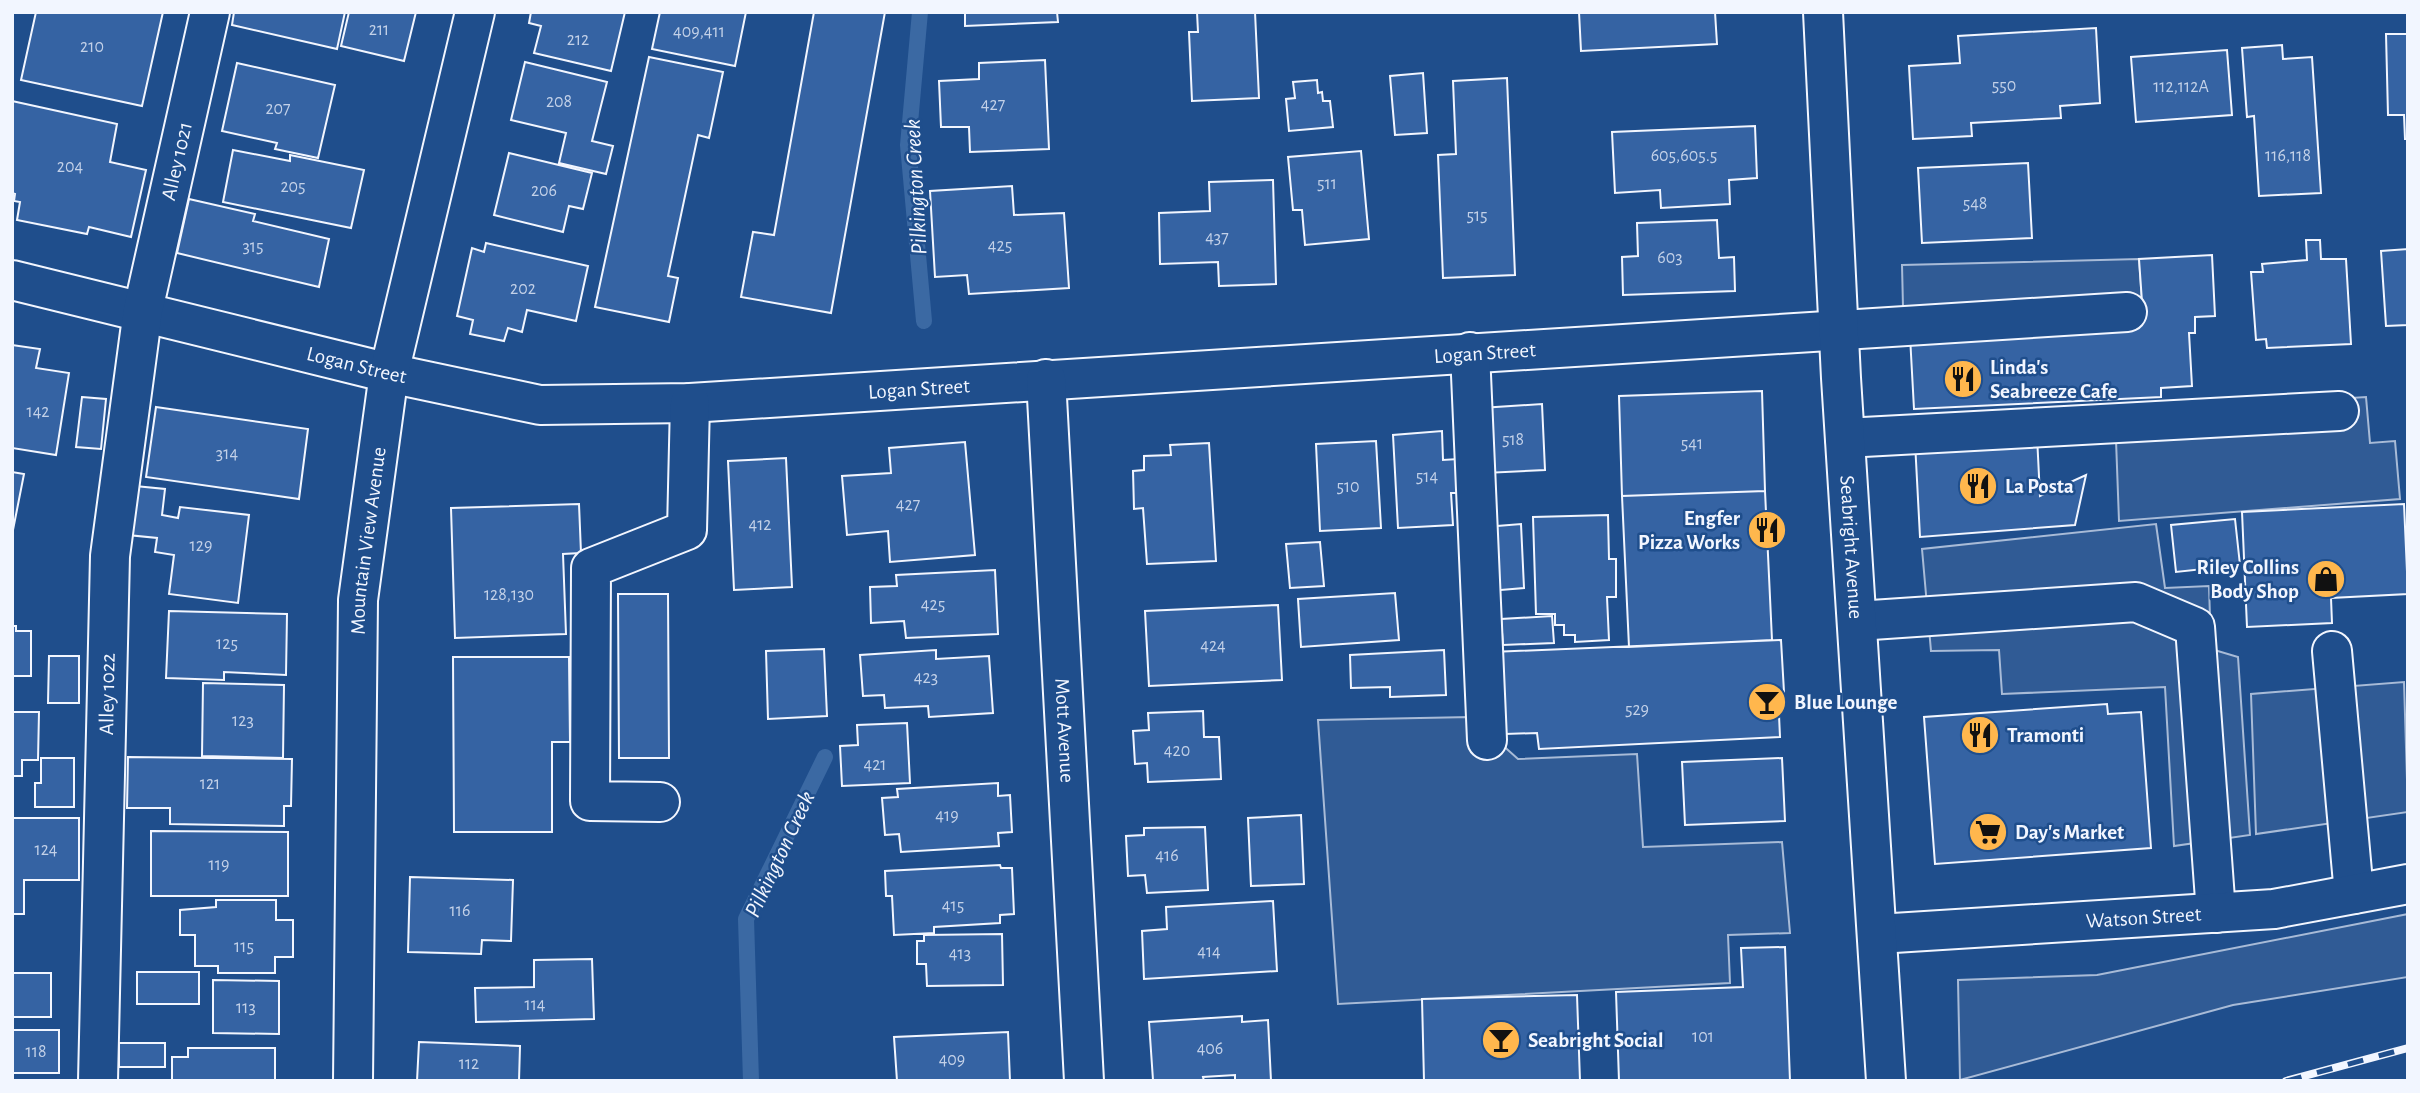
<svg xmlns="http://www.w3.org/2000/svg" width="2420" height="1093" viewBox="0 0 2420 1093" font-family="'Alegreya Sans',sans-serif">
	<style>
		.parking { fill: #305b95; stroke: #a8bbd7; stroke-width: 2 }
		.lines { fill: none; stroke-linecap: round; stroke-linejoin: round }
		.stream { stroke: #3b69a3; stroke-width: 16 }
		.building { fill: #3563a3; stroke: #f2f6ff; stroke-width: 2 }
		.minor-casing { stroke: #f2f6ff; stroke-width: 42 }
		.major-casing { stroke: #f2f6ff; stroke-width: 42 }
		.minor { stroke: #1f4e8c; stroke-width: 38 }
		.major { stroke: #1f4e8c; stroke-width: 38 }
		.rail-casing { stroke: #f2f6ff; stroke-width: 8 }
		.rail { stroke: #1f4e8c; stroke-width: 5; stroke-dasharray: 16; stroke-linecap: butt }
		.labels { text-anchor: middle; stroke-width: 5; stroke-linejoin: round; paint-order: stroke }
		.number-label { font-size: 18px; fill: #c3d1e8 }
		.street-label { font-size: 21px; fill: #f2f6ff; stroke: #1f4e8c }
		.poi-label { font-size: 21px; font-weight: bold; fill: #f2f6ff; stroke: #1f4e8c; text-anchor: start }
		.water-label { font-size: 23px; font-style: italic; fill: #f2f6ff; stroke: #1f4e8c }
	</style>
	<rect width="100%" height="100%" fill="#1f4e8c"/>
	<path class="parking" d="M 2139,259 L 2143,316 L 1903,307 L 1902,265 Z
		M 2366,397 L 2370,443 L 2395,441 L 2400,499 L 2119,521 L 2115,413 Z
		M 2156,524 L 2165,588 L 2209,586 L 2211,649 L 2238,657 L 2250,835 L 2174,846 L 2165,687 L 2002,694 L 1999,650 L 1931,651 L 1922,549 Z
		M 2404,682 L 2408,812 L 2256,834 L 2251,694 Z
		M 1471,717 L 1518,759 L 1637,754 L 1643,847 L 1782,842 L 1790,933 L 1728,935 L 1730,983 L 1338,1004 L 1318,720 Z
		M 2408,914 L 2408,977 L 2233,1005 L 1960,1080 L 1958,980 L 2097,975 Z"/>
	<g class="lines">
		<path class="stream" d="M 920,12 L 908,145 L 924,321
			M 751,1081 L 746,919 L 825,757"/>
	</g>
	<path class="building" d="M 36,12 L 163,12 L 142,106 L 21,80 Z
		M 234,12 L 345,12 L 337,49 L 232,25 Z
		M 349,12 L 416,12 L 404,61 L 341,46 Z
		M 531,12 L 625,12 L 611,71 L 534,53 L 541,26 L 529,23 Z
		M 660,12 L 746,12 L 735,66 L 652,49 Z
		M 814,12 L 885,12 L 831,313 L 741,297 L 753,232 L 774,235 Z
		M 965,12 L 1057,12 L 1058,22 L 965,26 Z
		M 1197,12 L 1255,12 L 1259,98 L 1192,101 L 1189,32 L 1198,32 Z
		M 1579,12 L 1715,12 L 1717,44 L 1581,51 Z
		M 2096,28 L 2100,103 L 2060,106 L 2061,118 L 1971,123 L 1972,136 L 1913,139 L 1909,66 L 1960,63 L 1958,36 Z
		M 2386,34 L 2408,34 L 2408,139 L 2405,139 L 2404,115 L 2388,115 Z
		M 2282,45 L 2283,59 L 2312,57 L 2321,193 L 2259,196 L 2254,116 L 2247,117 L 2242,48 Z
		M 2227,50 L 2232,115 L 2136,122 L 2131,57 Z
		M 649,57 L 723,72 L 709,138 L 698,135 L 668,276 L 678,278 L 669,322 L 595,307 Z
		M 1045,60 L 1049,149 L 970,152 L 969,127 L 941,127 L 939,81 L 979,79 L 979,63 Z
		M 525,62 L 607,82 L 592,141 L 613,146 L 606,174 L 559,163 L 566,133 L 511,120 Z
		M 237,63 L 335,85 L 318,158 L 275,149 L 277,143 L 222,131 Z
		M 1423,73 L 1427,133 L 1395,135 L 1390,76 Z
		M 1507,78 L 1515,275 L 1443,278 L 1438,155 L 1456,154 L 1453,81 Z
		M 1317,80 L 1318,93 L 1322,92 L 1323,101 L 1330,101 L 1333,127 L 1289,131 L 1286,99 L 1295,98 L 1293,82 Z
		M 12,101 L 117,124 L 110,162 L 146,170 L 131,237 L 89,227 L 87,234 L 17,220 L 20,202 L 14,201 L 15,194 L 12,193 Z
		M 1755,126 L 1757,178 L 1729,180 L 1730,204 L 1661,208 L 1660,190 L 1615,193 L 1612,132 Z
		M 233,150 L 290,161 L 290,155 L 364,170 L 351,228 L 223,202 Z
		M 1361,151 L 1369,239 L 1305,245 L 1302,210 L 1293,210 L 1288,157 Z
		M 509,153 L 592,173 L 583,209 L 569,206 L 563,232 L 494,215 Z
		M 2028,163 L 2032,238 L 1922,243 L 1918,168 Z
		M 1273,180 L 1276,284 L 1219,286 L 1218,262 L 1160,264 L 1159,213 L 1210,211 L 1209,182 Z
		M 1012,186 L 1014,215 L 1064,213 L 1069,288 L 969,294 L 967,275 L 935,277 L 930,191 Z
		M 189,199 L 255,214 L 253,221 L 329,239 L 319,287 L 177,253 Z
		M 1717,220 L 1719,258 L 1734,257 L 1735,291 L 1623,295 L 1622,257 L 1638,256 L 1637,223 Z
		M 2306,240 L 2320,240 L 2321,259 L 2346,259 L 2351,344 L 2267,348 L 2266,339 L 2256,340 L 2251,272 L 2263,272 L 2262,264 L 2307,260 Z
		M 486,243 L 588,266 L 576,321 L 527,310 L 522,332 L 508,328 L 504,341 L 470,334 L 473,320 L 457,316 L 472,248 L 484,252 Z
		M 2408,249 L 2408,325 L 2386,326 L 2381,251 Z
		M 2212,255 L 2215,316 L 2195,317 L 2195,333 L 2189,333 L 2192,386 L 2161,388 L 2161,397 L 1914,409 L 1910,336 L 2143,316 L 2139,259 Z
		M 12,345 L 40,349 L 36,368 L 69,373 L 56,455 L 12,448 Z
		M 1762,391 L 1765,491 L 1622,496 L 1619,396 Z
		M 82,397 L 106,399 L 101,449 L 76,447 Z
		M 1542,404 L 1545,470 L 1485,473 L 1481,408 Z
		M 156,407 L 308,429 L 299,499 L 146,477 Z
		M 1442,431 L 1443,460 L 1458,459 L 1460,493 L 1451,493 L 1453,525 L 1398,528 L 1393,435 Z
		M 2037,436 L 2040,496 L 2086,475 L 2075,525 L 1920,537 L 1915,442 Z
		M 1376,441 L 1381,528 L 1320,531 L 1316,444 Z
		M 965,442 L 975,555 L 890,562 L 888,531 L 847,535 L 842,476 L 891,473 L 889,448 Z
		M 1209,443 L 1216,561 L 1147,564 L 1143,508 L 1134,509 L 1133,471 L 1144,470 L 1144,456 L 1171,455 L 1170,445 Z
		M 786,458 L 792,587 L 734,590 L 728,461 Z
		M 12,472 L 24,474 L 12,535 Z
		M 135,486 L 165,489 L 162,515 L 178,518 L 180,507 L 249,515 L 238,603 L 169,594 L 174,555 L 155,552 L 157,538 L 128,535 Z
		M 1765,491 L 1772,640 L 1629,647 L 1622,496 Z
		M 579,504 L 581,553 L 563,554 L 566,634 L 455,638 L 451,508 Z
		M 2404,504 L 2408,594 L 2331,598 L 2332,623 L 2247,627 L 2242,512 Z
		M 1608,515 L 1609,559 L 1616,559 L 1616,597 L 1607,597 L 1609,640 L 1575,642 L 1575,635 L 1564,635 L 1564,625 L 1555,625 L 1555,614 L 1536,614 L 1533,517 Z
		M 2235,519 L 2240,565 L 2176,572 L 2171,525 Z
		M 1521,524 L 1524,588 L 1489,591 L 1485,527 Z
		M 1320,542 L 1324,586 L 1290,588 L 1286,544 Z
		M 995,570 L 998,634 L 906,638 L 904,621 L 871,623 L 870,587 L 897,586 L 896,575 Z
		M 1395,593 L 1399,640 L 1301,647 L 1298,599 Z
		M 618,594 L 668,594 L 669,758 L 619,758 Z
		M 1278,605 L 1282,680 L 1149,686 L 1145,611 Z
		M 169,611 L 287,614 L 286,675 L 224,672 L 224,680 L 166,678 Z
		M 1552,616 L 1554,643 L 1503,645 L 1501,619 Z
		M 12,626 L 16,626 L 16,631 L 31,631 L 31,676 L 12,676 Z
		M 1781,640 L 1784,692 L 1778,693 L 1780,737 L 1539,749 L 1537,733 L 1505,734 L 1492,652 Z
		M 824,649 L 827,716 L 768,719 L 766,651 Z
		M 936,650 L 936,659 L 989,656 L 993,713 L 929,717 L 928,706 L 885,708 L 884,695 L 863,696 L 860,655 Z
		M 1444,650 L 1446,695 L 1390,697 L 1390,687 L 1351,688 L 1350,655 Z
		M 49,656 L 79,656 L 79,703 L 48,703 Z
		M 453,657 L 569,657 L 570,742 L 552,742 L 552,832 L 454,832 Z
		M 203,683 L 284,685 L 283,758 L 202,756 Z
		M 2107,704 L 2108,714 L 2141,712 L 2151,848 L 1935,864 L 1924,717 Z
		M 1203,711 L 1204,737 L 1219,737 L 1221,779 L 1148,782 L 1147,763 L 1135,764 L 1133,731 L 1149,730 L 1148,713 Z
		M 12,712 L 39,712 L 38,760 L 22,760 L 22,776 L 12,776 Z
		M 907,723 L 910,783 L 842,786 L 840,746 L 858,745 L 857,725 Z
		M 128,757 L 292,759 L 291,806 L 284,806 L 284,826 L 170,824 L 170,808 L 127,808 Z
		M 41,758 L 74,758 L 74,807 L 35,807 L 35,783 L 41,783 Z
		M 1782,758 L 1785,821 L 1685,825 L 1682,762 Z
		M 998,783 L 998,796 L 1010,795 L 1012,832 L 998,833 L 999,846 L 901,852 L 899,834 L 885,835 L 882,798 L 898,797 L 897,789 Z
		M 1301,815 L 1304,884 L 1251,886 L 1248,818 Z
		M 12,818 L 79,818 L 79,880 L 24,880 L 24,914 L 12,914 Z
		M 1205,827 L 1208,890 L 1147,893 L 1145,875 L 1128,876 L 1126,836 L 1144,835 L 1144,828 Z
		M 151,831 L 288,832 L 288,896 L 151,896 Z
		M 1000,865 L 1001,868 L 1012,868 L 1014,914 L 1000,915 L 1000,923 L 934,927 L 934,933 L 894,935 L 892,896 L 886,896 L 885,871 Z
		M 410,877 L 513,880 L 511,941 L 482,940 L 481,954 L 408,952 Z
		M 216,900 L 276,900 L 276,920 L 293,920 L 293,957 L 275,957 L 275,973 L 218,973 L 218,966 L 195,966 L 195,935 L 180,935 L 180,910 L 216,907 Z
		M 1273,901 L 1277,971 L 1144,979 L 1142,931 L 1167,929 L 1166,907 Z
		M 1002,934 L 1003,985 L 927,986 L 926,964 L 917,964 L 917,941 L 924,941 L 924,935 Z
		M 1785,947 L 1790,1081 L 1619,1081 L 1616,992 L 1743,987 L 1741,948 Z
		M 592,959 L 594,1019 L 476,1022 L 475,988 L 534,987 L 534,960 Z
		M 137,972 L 199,972 L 199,1004 L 137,1004 Z
		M 12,973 L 51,973 L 51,1017 L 12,1017 Z
		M 213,980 L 279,981 L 279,1034 L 213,1033 Z
		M 1577,995 L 1580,1081 L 1424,1081 L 1422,999 Z
		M 1242,1016 L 1242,1022 L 1268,1020 L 1271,1081 L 1235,1081 L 1235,1075 L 1203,1077 L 1204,1081 L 1153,1080 L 1149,1022 Z
		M 12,1030 L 59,1030 L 59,1073 L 12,1073 Z
		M 1008,1032 L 1010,1081 L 897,1081 L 894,1037 Z
		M 419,1042 L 520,1046 L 519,1081 L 417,1081 Z
		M 119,1043 L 165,1043 L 165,1067 L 119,1067 Z
		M 188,1048 L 275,1048 L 275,1081 L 172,1081 L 172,1057 L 188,1057 Z"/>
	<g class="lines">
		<g class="minor-casing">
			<g id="minor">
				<path id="s1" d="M 12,280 L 389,373 L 540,405 L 690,403 L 2127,312"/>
				<path d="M 1470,352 L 1487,740"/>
				<path id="s2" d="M 1046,379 L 1084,1081"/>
				<path d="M 1845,438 L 2339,411"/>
				<path d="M 1857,621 L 2136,602 L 2195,627 L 2216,913"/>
				<path d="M 2332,651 L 2354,894"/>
				<path d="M 660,802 L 590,801 L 591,568 L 687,530 L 690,403"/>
				<path id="s3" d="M 1878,934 L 2274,909 L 2408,884"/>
				<path id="s4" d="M 98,1081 L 110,556 L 143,310 L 210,12"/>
				<path id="s5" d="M 353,1081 L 358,600 L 389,373 L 475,12"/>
			</g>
		</g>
		<g class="major-casing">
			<g id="major">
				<path id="s6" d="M 1823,12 L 1841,378 L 1886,1081"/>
			</g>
		</g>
		<use href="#minor" class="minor"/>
		<use href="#major" class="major"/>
		<g class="rail-casing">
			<path id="rail" d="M 2286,1081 L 2408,1048"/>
		</g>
		<use href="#rail" class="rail"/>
	</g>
	<defs>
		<g id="restaurant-disc" transform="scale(2.0125)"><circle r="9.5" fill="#ffb74d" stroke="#1f4e8c"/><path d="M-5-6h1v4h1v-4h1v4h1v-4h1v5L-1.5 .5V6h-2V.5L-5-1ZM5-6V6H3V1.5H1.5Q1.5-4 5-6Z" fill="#111"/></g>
		<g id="shop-disc" transform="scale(2.0125)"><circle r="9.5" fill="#ffb74d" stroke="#1f4e8c"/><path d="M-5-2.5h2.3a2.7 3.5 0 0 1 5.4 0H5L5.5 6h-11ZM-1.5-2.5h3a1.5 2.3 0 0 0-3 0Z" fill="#111"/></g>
		<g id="bar-disc" transform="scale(2.0125)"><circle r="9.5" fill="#ffb74d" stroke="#1f4e8c"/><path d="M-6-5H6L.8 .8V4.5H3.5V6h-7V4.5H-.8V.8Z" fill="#111"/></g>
		<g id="supermarket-disc" transform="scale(2.0125)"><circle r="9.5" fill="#ffb74d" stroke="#1f4e8c"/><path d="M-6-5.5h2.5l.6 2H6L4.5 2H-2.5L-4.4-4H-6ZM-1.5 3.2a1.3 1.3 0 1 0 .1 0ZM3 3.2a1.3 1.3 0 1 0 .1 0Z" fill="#111"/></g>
	</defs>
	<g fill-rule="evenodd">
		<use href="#restaurant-disc" x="1963" y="379"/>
		<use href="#restaurant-disc" x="1978" y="486"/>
		<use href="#restaurant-disc" x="1767" y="530"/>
		<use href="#shop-disc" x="2326" y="579"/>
		<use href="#bar-disc" x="1767" y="702"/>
		<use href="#restaurant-disc" x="1980" y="735"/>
		<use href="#supermarket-disc" x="1988" y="832"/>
		<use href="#bar-disc" x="1501" y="1040"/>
	</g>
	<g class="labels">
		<g class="number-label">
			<text x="379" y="35">211</text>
			<text x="699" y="37">409,411</text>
			<text x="578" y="45">212</text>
			<text x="92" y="52">210</text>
			<text x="2004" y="91">550</text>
			<text x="2181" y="92">112,112A</text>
			<text x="559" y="107">208</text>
			<text x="993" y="110">427</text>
			<text x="278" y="114">207</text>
			<text x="1684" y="161">605,605.5</text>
			<text x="2288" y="161">116,118</text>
			<text x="70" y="172">204</text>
			<text x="1327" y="189">511</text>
			<text x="293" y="192">205</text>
			<text x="544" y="196">206</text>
			<text x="1975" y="209">548</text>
			<text x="1477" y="221">515</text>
			<text x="1217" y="243">437</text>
			<text x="1000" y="251">425</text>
			<text x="253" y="252">315</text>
			<text x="1670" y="263">603</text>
			<text x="523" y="294">202</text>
			<text x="38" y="417">142</text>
			<text x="1513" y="445">518</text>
			<text x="1692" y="449">541</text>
			<text x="227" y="459">314</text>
			<text x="1427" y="482">514</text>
			<text x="1348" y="492">510</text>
			<text x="908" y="510">427</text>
			<text x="760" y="530">412</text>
			<text x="201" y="551">129</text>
			<text x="509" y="600">128,130</text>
			<text x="933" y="610">425</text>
			<text x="227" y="649">125</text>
			<text x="1213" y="651">424</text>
			<text x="926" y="683">423</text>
			<text x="1637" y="715">529</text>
			<text x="243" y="726">123</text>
			<text x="1177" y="756">420</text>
			<text x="875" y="770">421</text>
			<text x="210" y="789">121</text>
			<text x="947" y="821">419</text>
			<text x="46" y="855">124</text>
			<text x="1167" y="861">416</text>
			<text x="219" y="870">119</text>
			<text x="953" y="911">415</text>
			<text x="460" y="916">116</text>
			<text x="244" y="952">115</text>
			<text x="1209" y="957">414</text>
			<text x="960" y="959">413</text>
			<text x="535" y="1010">114</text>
			<text x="246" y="1013">113</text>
			<text x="1703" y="1042">101</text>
			<text x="1210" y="1054">406</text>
			<text x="36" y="1057">118</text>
			<text x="952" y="1065">409</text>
			<text x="469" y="1069">112</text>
		</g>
		<g class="street-label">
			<text dy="7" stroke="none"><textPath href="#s4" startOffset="926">Alley 1021</textPath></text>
			<text dy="7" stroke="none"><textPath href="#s1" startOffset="1489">Logan Street</textPath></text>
			<text dy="7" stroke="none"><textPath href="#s1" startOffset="355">Logan Street</textPath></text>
			<text dy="7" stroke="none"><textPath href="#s1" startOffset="922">Logan Street</textPath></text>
			<text dy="7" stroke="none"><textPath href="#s5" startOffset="541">Mountain View Avenue</textPath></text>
			<text dy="7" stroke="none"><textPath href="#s6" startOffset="536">Seabright Avenue</textPath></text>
			<text dy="7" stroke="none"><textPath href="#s4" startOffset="387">Alley 1022</textPath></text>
			<text dy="7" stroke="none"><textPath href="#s2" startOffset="352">Mott Avenue</textPath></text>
			<text dy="7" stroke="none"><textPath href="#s3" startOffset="266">Watson Street</textPath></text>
		</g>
		<g class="poi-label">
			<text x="1990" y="374">Linda's<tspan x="1990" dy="24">Seabreeze Cafe</tspan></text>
			<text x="2005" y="493">La Posta</text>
			<text x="1740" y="525" text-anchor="end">Engfer<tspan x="1740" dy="24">Pizza Works</tspan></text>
			<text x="2299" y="574" text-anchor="end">Riley Collins<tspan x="2299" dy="24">Body Shop</tspan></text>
			<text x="1794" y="709">Blue Lounge</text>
			<text x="2007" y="742">Tramonti</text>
			<text x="2015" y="839">Day's Market</text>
			<text x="1528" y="1047">Seabright Social</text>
		</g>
		<g class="water-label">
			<text transform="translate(915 187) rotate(-93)" y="8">Pilkington Creek</text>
			<text transform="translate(779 854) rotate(-65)" y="8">Pilkington Creek</text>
		</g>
	</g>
	<rect width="2420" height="1093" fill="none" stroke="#f2f6ff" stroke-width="28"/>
</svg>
